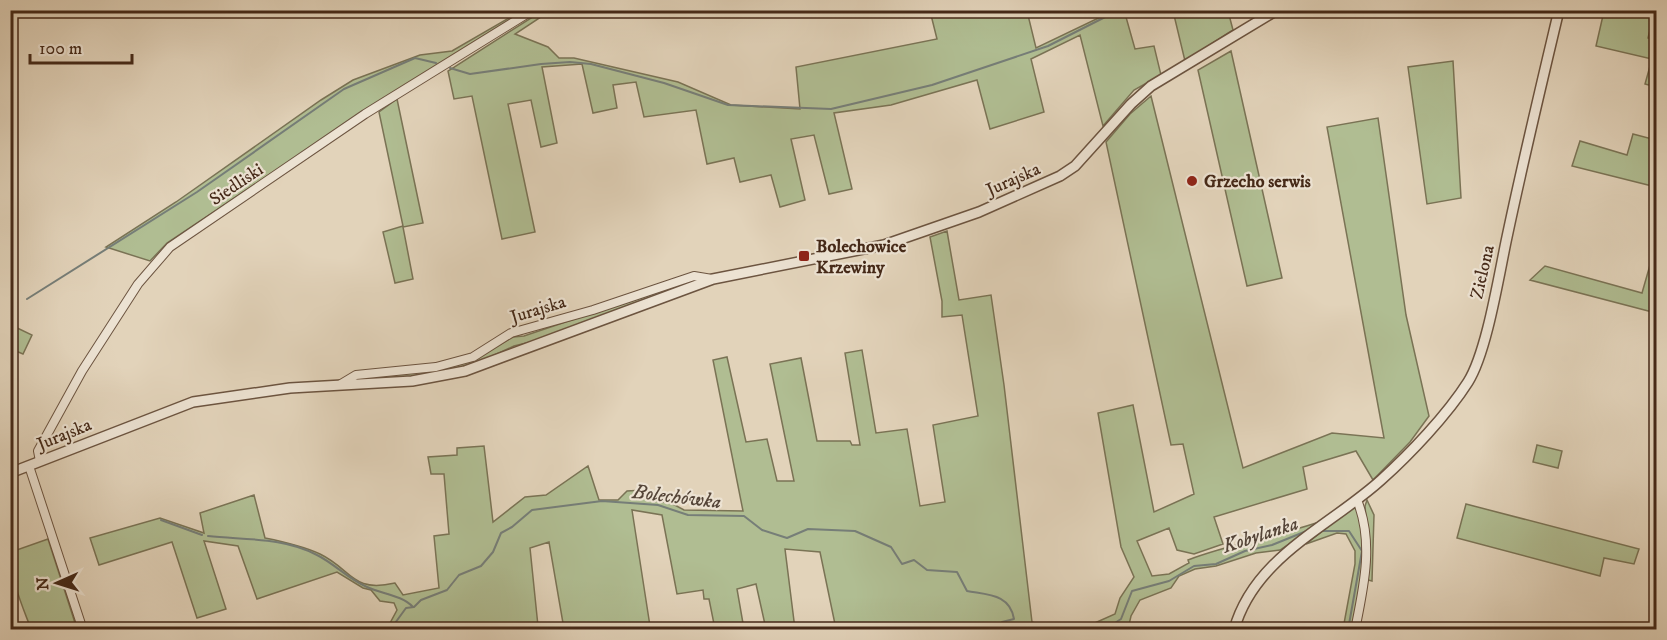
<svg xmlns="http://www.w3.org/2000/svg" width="1667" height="640" viewBox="0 0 1667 640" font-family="'IM FELL DW Pica',serif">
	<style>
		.green { fill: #b0bd92; stroke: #7a7355; stroke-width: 1.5 }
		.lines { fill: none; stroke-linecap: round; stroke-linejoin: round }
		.stream { stroke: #767e78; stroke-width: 2 }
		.minor-casing { stroke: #6c5440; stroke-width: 10 }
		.tertiary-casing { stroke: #6c5440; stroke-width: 12 }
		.minor { stroke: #ece2d2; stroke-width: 8 }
		.tertiary { stroke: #ece2d2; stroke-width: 9 }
		.poi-dot { fill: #8f2418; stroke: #ece2d2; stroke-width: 2 }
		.labels { text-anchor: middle; stroke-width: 4.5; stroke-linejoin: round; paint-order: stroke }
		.street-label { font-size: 18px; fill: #452918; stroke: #ece2d2 }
		.poi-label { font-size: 18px; font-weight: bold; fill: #452918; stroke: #ece2d2; text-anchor: start }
		.water-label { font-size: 20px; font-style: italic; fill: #554538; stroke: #ece2d2 }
	</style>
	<rect width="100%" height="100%" fill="#e2d3ba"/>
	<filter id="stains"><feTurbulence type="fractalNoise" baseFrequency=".00333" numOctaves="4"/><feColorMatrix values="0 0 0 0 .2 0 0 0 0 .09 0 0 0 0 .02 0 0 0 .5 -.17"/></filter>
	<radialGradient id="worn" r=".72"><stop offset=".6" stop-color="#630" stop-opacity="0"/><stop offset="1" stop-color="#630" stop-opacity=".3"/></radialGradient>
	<path class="green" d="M 1124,10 L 1135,49 L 1154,46 L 1161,75 L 1134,90 L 1103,126 L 1080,35 L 1031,59 L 1044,112 L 990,129 L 977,80 L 891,105 L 834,113 L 852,189 L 829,194 L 814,135 L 791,139 L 805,200 L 780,207 L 771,175 L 740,182 L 734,158 L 707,164 L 696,110 L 644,117 L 636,82 L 613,85 L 617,108 L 593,113 L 582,64 L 542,67 L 557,143 L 541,147 L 531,100 L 508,104 L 535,232 L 502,239 L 472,96 L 454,99 L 448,71 L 542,11 L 550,11 L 515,34 L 548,47 L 559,58 L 574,58 L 678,82 L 731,105 L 800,109 L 796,67 L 937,39 L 930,11 L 1027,11 L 1036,48 L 1113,11 Z
		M 521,11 L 530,11 L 368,109 L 167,243 L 150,261 L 106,247 L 176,202 L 321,100 L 353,80 L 420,55 L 452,51 Z
		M 1173,11 L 1228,11 L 1233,30 L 1185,61 Z
		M 1604,11 L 1655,11 L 1648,38 L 1656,40 L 1656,87 L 1645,84 L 1652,59 L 1596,46 Z
		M 1231,51 L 1282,278 L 1247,286 L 1198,70 Z
		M 1453,61 L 1461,198 L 1427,204 L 1408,67 Z
		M 1151,96 L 1243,468 L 1332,433 L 1384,438 L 1327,127 L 1378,118 L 1406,315 L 1429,416 L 1410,442 L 1373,480 L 1356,451 L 1303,467 L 1307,489 L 1214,517 L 1223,544 L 1194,554 L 1177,550 L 1169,528 L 1137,541 L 1152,576 L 1169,574 L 1189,563 L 1188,560 C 1230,544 1274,537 1316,523 L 1317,525 L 1280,550 L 1256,553 L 1216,566 L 1195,569 L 1179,576 L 1171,588 L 1140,600 L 1131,616 L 1128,629 L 1079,630 L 1115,614 L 1120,598 L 1134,577 L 1121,547 L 1098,413 L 1133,405 L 1154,512 L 1194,494 L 1183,444 L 1171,445 L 1106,142 L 1130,114 Z
		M 397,99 L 423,223 L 403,227 L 413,279 L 395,283 L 383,232 L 403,226 L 379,112 Z
		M 1633,134 L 1656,140 L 1656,187 L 1572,166 L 1580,141 L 1627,155 Z
		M 947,231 L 959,300 L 991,295 L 1004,385 L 1032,622 L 1053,629 L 836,629 L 820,552 L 785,549 L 795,629 L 766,629 L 756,584 L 737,589 L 744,629 L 715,629 L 709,599 L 704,599 L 703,590 L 677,594 L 662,515 L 632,510 L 650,626 L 627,629 L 564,629 L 549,542 L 530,548 L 538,626 L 503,630 L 369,629 L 390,623 L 397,610 L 394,603 L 380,601 L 371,590 L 363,588 L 337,572 L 257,599 L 238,546 L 204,541 L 226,609 L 197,618 L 172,542 L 99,565 L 90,538 L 160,518 L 204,533 L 200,513 L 254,495 L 265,538 C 285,542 303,546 320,554 C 353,570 351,593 395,583 L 403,595 L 439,588 L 434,536 L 449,534 L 444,474 L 431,474 L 428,457 L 457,455 L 457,448 L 484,446 L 493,522 L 525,497 L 546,495 L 588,466 L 599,500 L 618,500 L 627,491 L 644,490 L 650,500 L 671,503 L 684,510 L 743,511 L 713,360 L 727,357 L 746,442 L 767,439 L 777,481 L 794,481 L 770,364 L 801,358 L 817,441 L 850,441 L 852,445 L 860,445 L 845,353 L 862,350 L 876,433 L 907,429 L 920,506 L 945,502 L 933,425 L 978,416 L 962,315 L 942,317 L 942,301 L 930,237 Z
		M 1654,251 L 1656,252 L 1656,313 L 1530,280 L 1545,266 L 1642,293 Z
		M 696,278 L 700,281 L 543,339 L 514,346 L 464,369 L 412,379 L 359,380 L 475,359 L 513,337 L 524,336 Z
		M 11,325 L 32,335 L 23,354 L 11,349 Z
		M 1537,445 L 1562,451 L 1558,468 L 1533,462 Z
		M 1367,500 L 1374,515 L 1372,581 L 1368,580 L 1369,557 L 1365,506 Z
		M 1466,504 L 1639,549 L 1634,564 L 1604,558 L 1600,576 L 1457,538 Z
		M 1353,507 L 1360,512 L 1366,555 L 1353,629 L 1343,629 L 1355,564 L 1355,551 L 1346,534 L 1337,533 L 1306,544 Z
		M 48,539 L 77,629 L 31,629 C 22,605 10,579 11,552 Z"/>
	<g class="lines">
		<path class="stream" d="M 450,68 L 470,74 L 541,64 L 570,62 L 591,64 L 664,83 L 728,105 L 831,109 L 932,85 L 1048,46 L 1119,10
			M 27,299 L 197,192 L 344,89 L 415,58 L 436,63
			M 10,301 L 15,300
			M 161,520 L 202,535
			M 1321,531 L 1349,531 L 1362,551 L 1348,630
			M 208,536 C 244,540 284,537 317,555 C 335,564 348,579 367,587 C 382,594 402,595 413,607
			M 390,630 L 406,608 L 414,607 L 421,600 L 447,590 L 459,575 L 481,566 L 493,552 L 501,533 L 512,527 L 532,510 L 602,501 L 658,505 L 688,515 L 744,516 L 762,530 L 787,538 L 808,529 L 855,531 L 891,547 L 902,564 L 914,560 L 927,570 L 957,572 L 967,591 C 988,595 1010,594 1014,619 L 1002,622 L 1003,630
			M 1022,630 L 1035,626 L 1040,630
			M 1104,630 L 1121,619 L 1132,591 L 1169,581 L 1194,566 L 1216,564 L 1245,551 L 1272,545 L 1309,530"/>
		<g class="minor-casing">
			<path id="minor" d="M 341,384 L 356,375 L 436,367 L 473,357 L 511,333 L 593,310 L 694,276 L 712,279
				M 40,461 L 38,451 L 82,371 L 138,284 L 170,247 L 365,114 L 533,10
				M 29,466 L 83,630
				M 1355,630 C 1364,586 1374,542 1357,500"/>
		</g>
		<g class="tertiary-casing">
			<path id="tertiary" d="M 10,473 L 193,402 L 290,388 L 412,381 L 465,371 L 713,279 L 884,245 L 979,212 L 1060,176 L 1075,166 L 1131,104 L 1151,86 L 1277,10
				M 1234,630 C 1254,557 1329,527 1381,480 C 1410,454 1447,415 1468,382 C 1487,352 1499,274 1507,237 C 1523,161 1541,86 1559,10"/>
		</g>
		<use href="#minor" class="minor"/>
		<use href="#tertiary" class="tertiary"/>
	</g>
	<g class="poi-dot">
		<circle cx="1192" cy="181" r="6"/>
		<rect x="798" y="250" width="12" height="12" rx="3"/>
	</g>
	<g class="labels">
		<g class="street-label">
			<text transform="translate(1013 179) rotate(-24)" y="6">Jurajska</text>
			<text transform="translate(236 184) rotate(-34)" y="6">Siedliski</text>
			<text transform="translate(1482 272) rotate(-77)" y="6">Zielona</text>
			<text transform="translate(538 309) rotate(-17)" y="6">Jurajska</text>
			<text transform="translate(64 434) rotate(-22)" y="6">Jurajska</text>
		</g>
		<g class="poi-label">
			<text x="1204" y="187">Grzecho serwis</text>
			<text x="816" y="252">Bolechowice<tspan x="816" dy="21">Krzewiny</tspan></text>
		</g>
		<g class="water-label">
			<text transform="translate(677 496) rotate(7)" y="7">Bolechówka</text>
			<text transform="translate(1260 534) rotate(-18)" y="7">Kobylanka</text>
		</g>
	</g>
	<rect width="1667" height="640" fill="none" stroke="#e2d3ba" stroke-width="36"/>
	<rect x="12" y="12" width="1643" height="616" fill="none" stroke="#452918" stroke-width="3"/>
	<rect x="18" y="18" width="1631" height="604" fill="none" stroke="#452918" stroke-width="1.5"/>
	<g transform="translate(57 583) rotate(267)" stroke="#ece2d2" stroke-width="4.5" paint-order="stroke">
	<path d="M0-4.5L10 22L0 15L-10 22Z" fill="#452918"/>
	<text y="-9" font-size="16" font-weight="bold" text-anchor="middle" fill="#452918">N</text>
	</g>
	<path d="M30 54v9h102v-9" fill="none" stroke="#452918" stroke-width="3"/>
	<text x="39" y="54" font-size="18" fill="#452918" stroke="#ece2d2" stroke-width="4.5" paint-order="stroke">100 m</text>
	<rect width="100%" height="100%" filter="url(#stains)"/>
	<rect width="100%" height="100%" fill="url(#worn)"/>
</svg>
